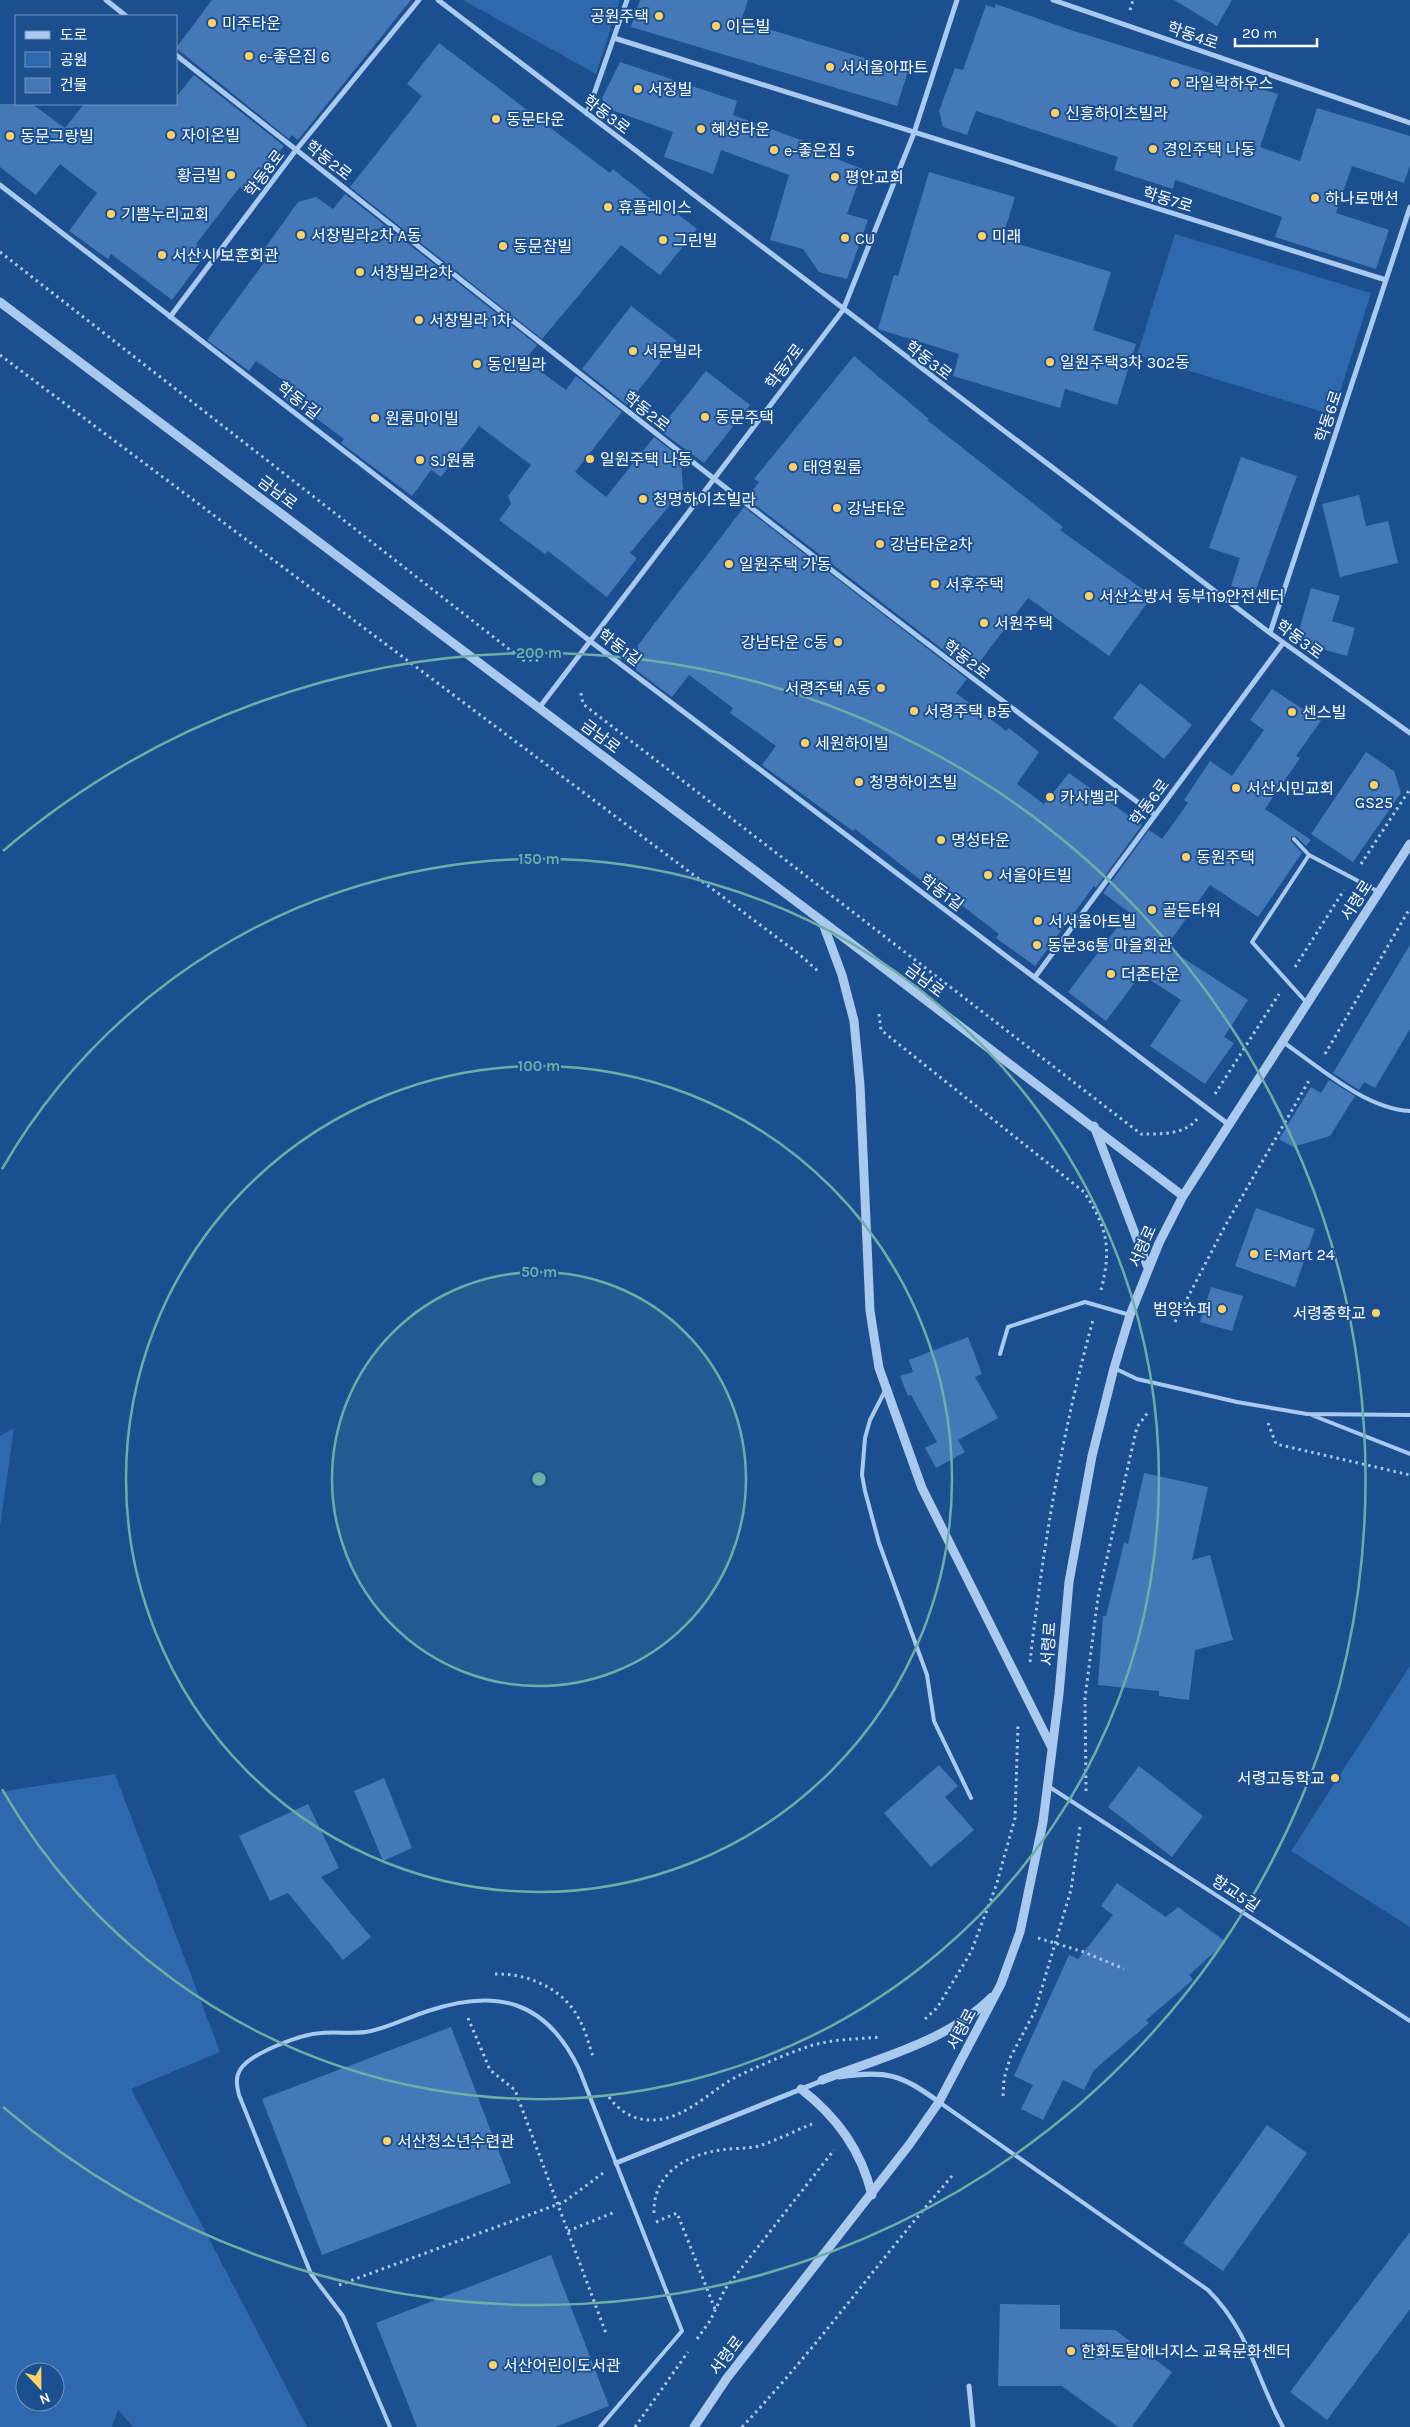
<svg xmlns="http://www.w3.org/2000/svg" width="1410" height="2427" viewBox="0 0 1410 2427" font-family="Karla,'Noto Sans KR',sans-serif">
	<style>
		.green { fill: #2e69ad; fill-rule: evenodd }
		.building { fill: #4478b7 }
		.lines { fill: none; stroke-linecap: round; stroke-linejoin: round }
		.path { stroke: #a9c9ee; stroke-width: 3; stroke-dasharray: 2.5 4; stroke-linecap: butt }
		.service { stroke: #a9c9ee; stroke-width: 4 }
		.minor { stroke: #a9c9ee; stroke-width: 5 }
		.tertiary { stroke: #a9c9ee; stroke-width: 9 }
		.ring { fill: none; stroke: #6fada8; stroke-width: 2.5 }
		.poi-dot { fill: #ffd166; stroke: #1b4f8f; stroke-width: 2 }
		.labels { text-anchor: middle; stroke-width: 4; stroke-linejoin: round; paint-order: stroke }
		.poi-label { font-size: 16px; fill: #fff; stroke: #1b4f8f; text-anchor: start }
		.street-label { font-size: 16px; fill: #fff; stroke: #1b4f8f }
		.centre { fill: #6fada8; stroke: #1b4f8f; stroke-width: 2.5 }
		.ring-label { font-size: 15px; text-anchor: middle; font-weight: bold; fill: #6fada8; stroke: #1b4f8f; stroke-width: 4; stroke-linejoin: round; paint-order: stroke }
	</style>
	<rect width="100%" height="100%" fill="#1b4f8f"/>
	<path class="green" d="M 463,0 L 620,0 L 596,74 Z
		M 1175,234 L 1371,293 L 1333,415 L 1137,355 Z
		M 14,1428 L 0,1526 L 0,1436 Z
		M 1410,1666 L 1410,1927 L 1291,1851 Z
		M 115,1774 L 220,2052 L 131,2089 L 307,2427 L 133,2427 L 118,2410 L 112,2427 L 0,2427 L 0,1792 ZM 25,2372 L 55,2372 L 55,2402 L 25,2402 Z"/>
	<path class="building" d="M 212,0 L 411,0 L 298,140 L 292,135 L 289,139 L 176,48 Z
		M 640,0 L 748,0 L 741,21 L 908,71 L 897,106 L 631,27 Z
		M 1174,0 L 1232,0 L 1217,26 Z
		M 996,4 L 1071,30 L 1278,94 L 1260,147 L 1300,161 L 1317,108 L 1410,136 L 1410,165 L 1404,183 L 1352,166 L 1336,213 L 1389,230 L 1376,269 L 1275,237 L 1282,217 L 1175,180 L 1173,189 L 1114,170 L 1118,157 L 976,111 L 967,135 L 943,127 L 939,111 L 955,68 L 963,70 L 986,5 L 995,8 Z
		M 439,43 L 610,173 L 613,169 L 663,209 L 666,205 L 697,229 L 660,275 L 621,245 L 542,339 L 350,187 L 422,96 L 407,84 Z
		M 620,62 L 737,101 L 733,115 L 812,144 L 810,149 L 863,169 L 847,214 L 868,220 L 847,279 L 819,272 L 803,249 L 770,240 L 789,175 L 721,150 L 713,174 L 664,157 L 673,132 L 606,108 L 602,98 Z
		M 194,75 L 284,146 L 247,193 L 240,187 L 196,244 L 207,253 L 172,300 L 111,254 L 108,259 L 69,231 L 97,193 L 60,164 L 36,195 L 0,167 L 0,104 L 32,104 L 65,128 L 84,104 L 176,104 L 176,97 Z
		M 929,172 L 1015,197 L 1002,239 L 1111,272 L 1093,330 L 1136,344 L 1117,405 L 1065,389 L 1060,408 L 953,376 L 959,354 L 878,329 L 894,275 L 898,276 Z
		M 345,194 L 537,345 L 525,360 L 566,390 L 576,376 L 622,412 L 575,472 L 606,497 L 654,437 L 681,458 L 683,489 L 630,553 L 637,558 L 607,597 L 548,551 L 545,554 L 499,520 L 511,504 L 508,496 L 531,465 L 479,426 L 441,477 L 431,470 L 412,496 L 341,443 L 344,439 L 301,407 L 299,409 L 282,397 L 290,385 L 256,361 L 249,371 L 207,340 L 266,260 L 260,255 L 298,202 L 316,197 L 333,209 Z
		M 631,306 L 677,341 L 627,405 L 582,369 Z
		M 854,356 L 929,419 L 927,420 L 1063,527 L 1060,530 L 1152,596 L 1109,656 L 1028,598 L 972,672 L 749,500 L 752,497 L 749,495 L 759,482 L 754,479 Z
		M 706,371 L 750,405 L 704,463 L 659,430 Z
		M 1241,457 L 1297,476 L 1255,592 L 1231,586 L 1240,558 L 1209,548 Z
		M 1359,495 L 1366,526 L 1388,521 L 1398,563 L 1340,577 L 1322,504 Z
		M 744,507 L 967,679 L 956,693 L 1006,731 L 1009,728 L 1039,752 L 1017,784 L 1044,804 L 1069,773 L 1142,825 L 1096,888 L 1094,886 L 1035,966 L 996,938 L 999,934 L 934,884 L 931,888 L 855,829 L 853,831 L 762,765 L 776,746 L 730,713 L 733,708 L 689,675 L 672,697 L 636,670 L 638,645 Z
		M 1311,588 L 1340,596 L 1332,621 L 1355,628 L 1347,656 L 1296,642 Z
		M 1140,683 L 1192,725 L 1164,759 L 1113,718 Z
		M 1272,689 L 1321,721 L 1296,756 L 1300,758 L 1265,809 L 1311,840 L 1306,846 L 1296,836 L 1291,837 L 1291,841 L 1302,853 L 1258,917 L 1210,885 L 1166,947 L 1248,1000 L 1224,1037 L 1234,1043 L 1205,1084 L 1150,1046 L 1181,1000 L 1141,974 L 1106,1021 L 1068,992 L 1129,912 L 1103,893 L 1149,830 L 1162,839 L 1188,803 L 1184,800 L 1210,761 L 1232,776 L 1264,730 L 1250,720 Z
		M 1366,752 L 1394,771 L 1401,793 L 1353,862 L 1311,834 Z
		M 1410,945 L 1410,1029 L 1375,1088 L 1364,1082 L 1359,1090 L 1333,1073 Z
		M 1329,1080 L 1355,1096 L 1330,1136 L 1293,1147 L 1279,1139 L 1311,1087 L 1321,1093 Z
		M 1256,1208 L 1315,1229 L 1295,1287 L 1235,1266 Z
		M 1211,1287 L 1243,1296 L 1232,1331 L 1200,1322 Z
		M 968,1337 L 982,1374 L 975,1377 L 998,1418 L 958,1440 L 965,1452 L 936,1468 L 925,1448 L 937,1442 L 911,1395 L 908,1396 L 900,1376 L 913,1372 L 909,1360 Z
		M 1144,1473 L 1208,1487 L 1192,1560 L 1210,1555 L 1233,1640 L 1195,1650 L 1189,1700 L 1159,1696 L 1159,1691 L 1098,1685 L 1103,1616 L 1106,1616 L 1124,1543 L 1128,1544 Z
		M 939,1765 L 958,1786 L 945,1797 L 974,1830 L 931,1867 L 884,1813 Z
		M 1139,1766 L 1203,1816 L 1172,1857 L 1108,1807 Z
		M 384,1778 L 412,1848 L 383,1861 L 354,1791 Z
		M 308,1804 L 339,1868 L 321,1877 L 371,1937 L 343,1960 L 288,1893 L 270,1901 L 239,1836 Z
		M 1117,1883 L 1166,1917 L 1178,1907 L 1226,1942 L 1189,1975 L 1193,1980 L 1146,2020 L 1149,2023 L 1094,2070 L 1084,2090 L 1063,2080 L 1043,2120 L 1021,2109 L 1033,2085 L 1014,2076 L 1069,1955 L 1078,1959 L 1113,1915 L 1101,1906 Z
		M 451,2027 L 511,2183 L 322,2255 L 262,2099 Z
		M 1267,2125 L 1307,2153 L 1223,2271 L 1183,2243 Z
		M 1410,2232 L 1410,2309 L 1327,2420 L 1290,2392 Z
		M 551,2255 L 609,2406 L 555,2427 L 417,2427 L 376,2323 Z
		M 1000,2304 L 1060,2305 L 1060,2329 L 1115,2330 L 1172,2372 L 1132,2427 L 1118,2427 L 1062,2386 L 998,2386 Z"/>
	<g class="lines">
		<path class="path" d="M 1130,10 L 1133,0
			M 0,252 L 523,660 L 539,660
			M 0,355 L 799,954 L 820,973
			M 581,693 L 583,704 L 1141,1134 C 1160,1134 1185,1135 1197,1119
			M 1361,864 L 1410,789
			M 1295,967 L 1344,890
			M 879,1014 L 881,1030 L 1084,1192 C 1107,1227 1112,1248 1101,1290
			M 1325,1054 L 1410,908
			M 1215,1094 L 1279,994
			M 1175,1322 L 1225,1226 L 1310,1079
			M 1268,1423 L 1276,1444 L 1410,1475
			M 1030,1662 C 1043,1547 1062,1432 1093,1320
			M 1086,1791 L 1085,1698 L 1098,1597 L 1137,1427 L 1149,1411
			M 1038,1938 L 1084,1952 L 1124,1969
			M 495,1974 C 528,1973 564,1989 579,2019 C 586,2031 589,2046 594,2059
			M 468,2018 L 490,2070 L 515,2090 L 607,2336
			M 925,2019 L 937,2008 L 971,1952 L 996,1886 L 1015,1818 L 1018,1725
			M 1003,2096 L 1004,2079 L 1010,2058 L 1035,2011 L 1071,1890 L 1080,1827
			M 609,2097 C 620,2112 635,2121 654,2120 C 688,2118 710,2090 738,2076 C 761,2065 788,2053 813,2045 C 835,2039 858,2039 881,2037
			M 654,2213 C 653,2174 685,2155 721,2150 C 733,2148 747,2149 759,2146 C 777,2140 795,2131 812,2124
			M 656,2222 L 677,2213 L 715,2309
			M 568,2231 L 615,2212
			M 339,2285 L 564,2202 L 603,2173
			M 697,2339 L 710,2321 L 725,2289 L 834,2150
			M 635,2427 L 688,2352
			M 742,2427 C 817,2348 881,2258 952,2176"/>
		<path class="service" d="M 1294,839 L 1309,855
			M 1306,1002 L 1252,942 L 1309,855 L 1379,892
			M 1283,1042 C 1319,1067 1366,1109 1410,1111
			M 1000,1354 L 1008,1327 L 1085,1302 L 1130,1315
			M 1114,1368 L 1137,1379 L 1159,1384 L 1237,1402 L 1307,1414 L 1410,1415
			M 886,1389 L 870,1420 L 865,1438 L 862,1475 L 865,1491 L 879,1543 L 927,1675 L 934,1721 L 971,1798
			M 1309,1414 L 1410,1454
			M 1048,1786 L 1410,2021
			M 939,2102 L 1208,2290 C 1250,2332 1256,2378 1283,2427
			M 390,2427 L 343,2316 L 311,2274 L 239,2095 C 237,2086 235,2078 240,2070 C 250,2053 302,2034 321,2033 C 337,2031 355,2035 371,2031 C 390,2027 409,2017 428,2011 C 496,1988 546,2000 579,2069 L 682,2331 L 600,2427"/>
		<path class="minor" d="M 106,0 L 126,16
			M 438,0 L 1270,633 L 1410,733
			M 1053,0 L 1410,123
			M 614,38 L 1386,280
			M 176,55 C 501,311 823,569 1155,815
			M 587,114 L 627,0
			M 0,185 L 590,641 L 1228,1124
			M 170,317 L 296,150 L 419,0
			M 1270,633 L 1410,207
			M 539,708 L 843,310 L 914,133 L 957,0
			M 1035,977 L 1283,643
			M 839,2077 C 887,2070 900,2074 939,2102
			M 616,2163 L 824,2080
			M 969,2386 L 973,2427"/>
		<path class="tertiary" d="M 0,302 L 822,921 L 1183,1196
			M 822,921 L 842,975 L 854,1021 L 860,1085 L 870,1311 L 879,1368 L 922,1488 L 1052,1748
			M 1094,1126 L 1148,1268
			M 822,2080 C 880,2058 948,2041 992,1997
			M 801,2089 C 837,2117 861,2150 872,2195
			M 694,2427 L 727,2378 L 909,2145 L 939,2102 L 1001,1984 L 1020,1932 L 1043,1822 L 1059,1694 L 1069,1582 L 1092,1456 L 1114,1368 L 1130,1315 L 1159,1243 L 1183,1196 L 1410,844"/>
	</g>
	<circle cx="539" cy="1479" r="207" fill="#6fada8" fill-opacity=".12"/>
	<g class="ring">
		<circle cx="539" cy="1479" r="207"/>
		<circle cx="539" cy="1479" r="413"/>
		<path d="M2 1169A620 620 0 1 1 2 1789"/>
		<path d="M3 851A826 826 0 1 1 3 2107"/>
	</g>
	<g class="poi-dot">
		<circle cx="659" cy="16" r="5"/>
		<circle cx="212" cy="23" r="5"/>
		<circle cx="716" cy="26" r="5"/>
		<circle cx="249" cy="56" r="5"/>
		<circle cx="830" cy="67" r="5"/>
		<circle cx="1175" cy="83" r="5"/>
		<circle cx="638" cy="89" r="5"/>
		<circle cx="1055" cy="113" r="5"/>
		<circle cx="496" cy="119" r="5"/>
		<circle cx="701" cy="129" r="5"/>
		<circle cx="171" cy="135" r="5"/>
		<circle cx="10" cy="136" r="5"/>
		<circle cx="1153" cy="149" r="5"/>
		<circle cx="774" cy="150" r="5"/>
		<circle cx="231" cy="175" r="5"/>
		<circle cx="835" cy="177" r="5"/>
		<circle cx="1315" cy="198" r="5"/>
		<circle cx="608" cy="207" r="5"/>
		<circle cx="111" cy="214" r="5"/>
		<circle cx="301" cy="235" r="5"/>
		<circle cx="982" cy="236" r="5"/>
		<circle cx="845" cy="238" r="5"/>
		<circle cx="663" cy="240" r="5"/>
		<circle cx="503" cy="246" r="5"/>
		<circle cx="162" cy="255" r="5"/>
		<circle cx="360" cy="272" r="5"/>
		<circle cx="419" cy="320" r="5"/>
		<circle cx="633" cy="351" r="5"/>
		<circle cx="1050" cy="362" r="5"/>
		<circle cx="477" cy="364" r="5"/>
		<circle cx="705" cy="417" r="5"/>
		<circle cx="375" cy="418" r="5"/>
		<circle cx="590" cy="459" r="5"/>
		<circle cx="420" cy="460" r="5"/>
		<circle cx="793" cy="467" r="5"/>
		<circle cx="643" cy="499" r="5"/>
		<circle cx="837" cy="508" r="5"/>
		<circle cx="880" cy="544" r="5"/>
		<circle cx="729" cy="564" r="5"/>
		<circle cx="935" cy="584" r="5"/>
		<circle cx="1089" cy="596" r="5"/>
		<circle cx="984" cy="623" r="5"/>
		<circle cx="838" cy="642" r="5"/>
		<circle cx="881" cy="688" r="5"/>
		<circle cx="914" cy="711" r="5"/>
		<circle cx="1292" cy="712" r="5"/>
		<circle cx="805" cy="743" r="5"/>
		<circle cx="859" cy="782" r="5"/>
		<circle cx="1374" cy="785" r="5"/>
		<circle cx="1236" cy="788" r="5"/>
		<circle cx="1050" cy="797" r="5"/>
		<circle cx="941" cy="840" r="5"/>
		<circle cx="1186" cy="857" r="5"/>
		<circle cx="988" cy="875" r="5"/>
		<circle cx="1152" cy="910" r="5"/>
		<circle cx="1038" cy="921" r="5"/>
		<circle cx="1037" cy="945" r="5"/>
		<circle cx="1111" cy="974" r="5"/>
		<circle cx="1254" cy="1254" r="5"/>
		<circle cx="1222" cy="1309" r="5"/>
		<circle cx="1376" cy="1313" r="5"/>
		<circle cx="1335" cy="1778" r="5"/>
		<circle cx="387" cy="2141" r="5"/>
		<circle cx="1071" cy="2351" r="5"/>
		<circle cx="493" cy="2365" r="5"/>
	</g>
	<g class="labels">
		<g class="poi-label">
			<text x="649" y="22" text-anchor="end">공원주택</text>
			<text x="222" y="29">미주타운</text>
			<text x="726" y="32">이든빌</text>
			<text x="259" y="62">e-좋은집 6</text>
			<text x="840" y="73">서서울아파트</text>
			<text x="1185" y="89">라일락하우스</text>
			<text x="648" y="95">서정빌</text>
			<text x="1065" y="119">신흥하이츠빌라</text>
			<text x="506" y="125">동문타운</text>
			<text x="711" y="135">혜성타운</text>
			<text x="181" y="141">자이온빌</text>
			<text x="20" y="142">동문그랑빌</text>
			<text x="1163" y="155">경인주택 나동</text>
			<text x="784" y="156">e-좋은집 5</text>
			<text x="221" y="181" text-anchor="end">황금빌</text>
			<text x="845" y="183">평안교회</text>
			<text x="1325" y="204">하나로맨션</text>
			<text x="618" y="213">휴플레이스</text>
			<text x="121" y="220">기쁨누리교회</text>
			<text x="311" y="241">서창빌라2차 A동</text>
			<text x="992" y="242">미래</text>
			<text x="855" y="244">CU</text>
			<text x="673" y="246">그린빌</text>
			<text x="513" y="252">동문참빌</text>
			<text x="172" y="261">서산시 보훈회관</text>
			<text x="370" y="278">서창빌라2차</text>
			<text x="429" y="326">서창빌라 1차</text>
			<text x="643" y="357">서문빌라</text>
			<text x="1060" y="368">일원주택3차 302동</text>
			<text x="487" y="370">동인빌라</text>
			<text x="715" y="423">동문주택</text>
			<text x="385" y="424">원룸마이빌</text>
			<text x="600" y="465">일원주택 나동</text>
			<text x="430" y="466">SJ원룸</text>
			<text x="803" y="473">태영원룸</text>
			<text x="653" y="505">청명하이츠빌라</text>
			<text x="847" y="514">강남타운</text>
			<text x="890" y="550">강남타운2차</text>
			<text x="739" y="570">일원주택 가동</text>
			<text x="945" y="590">서후주택</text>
			<text x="1099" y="602">서산소방서 동부119안전센터</text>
			<text x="994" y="629">서원주택</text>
			<text x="828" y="648" text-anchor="end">강남타운 C동</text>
			<text x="871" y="694" text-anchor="end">서령주택 A동</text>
			<text x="924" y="717">서령주택 B동</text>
			<text x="1302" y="718">센스빌</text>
			<text x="815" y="749">세원하이빌</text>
			<text x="869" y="788">청명하이츠빌</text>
			<text x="1246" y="794">서산시민교회</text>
			<text x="1060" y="803">카사벨라</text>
			<text x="1374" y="808" text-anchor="middle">GS25</text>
			<text x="951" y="846">명성타운</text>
			<text x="1196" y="863">동원주택</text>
			<text x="998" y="881">서울아트빌</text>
			<text x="1162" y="916">골든타워</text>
			<text x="1048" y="927">서서울아트빌</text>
			<text x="1047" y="951">동문36통 마을회관</text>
			<text x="1121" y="980">더존타운</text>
			<text x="1264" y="1260">E-Mart 24</text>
			<text x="1212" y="1315" text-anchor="end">범양슈퍼</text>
			<text x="1366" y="1319" text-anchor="end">서령중학교</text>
			<text x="1325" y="1784" text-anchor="end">서령고등학교</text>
			<text x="397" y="2147">서산청소년수련관</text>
			<text x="1081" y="2357">한화토탈에너지스 교육문화센터</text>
			<text x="503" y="2371">서산어린이도서관</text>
		</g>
		<g class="street-label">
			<text transform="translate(1193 35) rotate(19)" y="6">학동4로</text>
			<text transform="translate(607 114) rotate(37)" y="6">학동3로</text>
			<text transform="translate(329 160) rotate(38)" y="6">학동2로</text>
			<text transform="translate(264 173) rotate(-53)" y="6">학동8로</text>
			<text transform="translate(1168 199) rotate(17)" y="6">학동7로</text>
			<text transform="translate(929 360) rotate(37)" y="6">학동3로</text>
			<text transform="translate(784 366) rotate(-53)" y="6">학동7로</text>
			<text transform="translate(299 400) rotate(38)" y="6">학동1길</text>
			<text transform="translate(647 411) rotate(38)" y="6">학동2로</text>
			<text transform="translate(1328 416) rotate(-72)" y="6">학동6로</text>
			<text transform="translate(278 492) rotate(37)" y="6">금남로</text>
			<text transform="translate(1300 639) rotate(36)" y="6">학동3로</text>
			<text transform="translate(620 647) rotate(37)" y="6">학동1길</text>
			<text transform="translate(967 659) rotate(37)" y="6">학동2로</text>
			<text transform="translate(601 736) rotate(37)" y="6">금남로</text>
			<text transform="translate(1149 802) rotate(-53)" y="6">학동6로</text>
			<text transform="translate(942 892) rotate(37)" y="6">학동1길</text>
			<text transform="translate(1356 900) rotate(-57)" y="6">서령로</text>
			<text transform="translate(925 980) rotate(37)" y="6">금남로</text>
			<text transform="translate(1142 1246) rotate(-66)" y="6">서령로</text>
			<text transform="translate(1048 1644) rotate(-86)" y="6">서령로</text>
			<text transform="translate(1236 1893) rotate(33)" y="6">향교5길</text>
			<text transform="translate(961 2029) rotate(-62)" y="6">서령로</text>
			<text transform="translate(726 2355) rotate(-53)" y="6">서령로</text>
		</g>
	</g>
	<circle cx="539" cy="1479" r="8" class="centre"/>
	<g class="ring-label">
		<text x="539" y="658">200 m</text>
		<text x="539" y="864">150 m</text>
		<text x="539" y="1071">100 m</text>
		<text x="539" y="1277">50 m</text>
	</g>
	<rect x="15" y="15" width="162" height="90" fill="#1b4f8f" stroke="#7695bc"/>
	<rect x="25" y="31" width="25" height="8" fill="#a9c9ee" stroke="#7695bc"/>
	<text x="60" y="40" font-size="15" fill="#ffffff">도로</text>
	<rect x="25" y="52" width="25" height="15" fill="#2e69ad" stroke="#7695bc"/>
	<text x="60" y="65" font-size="15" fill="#ffffff">공원</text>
	<rect x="25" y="78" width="25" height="15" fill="#4478b7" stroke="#7695bc"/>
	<text x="60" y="90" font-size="15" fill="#ffffff">건물</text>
	<g transform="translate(40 2387) rotate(158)"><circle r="24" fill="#1b4f8f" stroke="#7695bc"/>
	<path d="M0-4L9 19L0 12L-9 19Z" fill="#ffd166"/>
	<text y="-8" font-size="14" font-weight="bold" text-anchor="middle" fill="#ffffff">N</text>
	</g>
	<path d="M1235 38v8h82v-8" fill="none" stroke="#ffffff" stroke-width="2.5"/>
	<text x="1242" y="38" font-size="15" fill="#ffffff" stroke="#1b4f8f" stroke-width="4" paint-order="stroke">20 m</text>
</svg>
